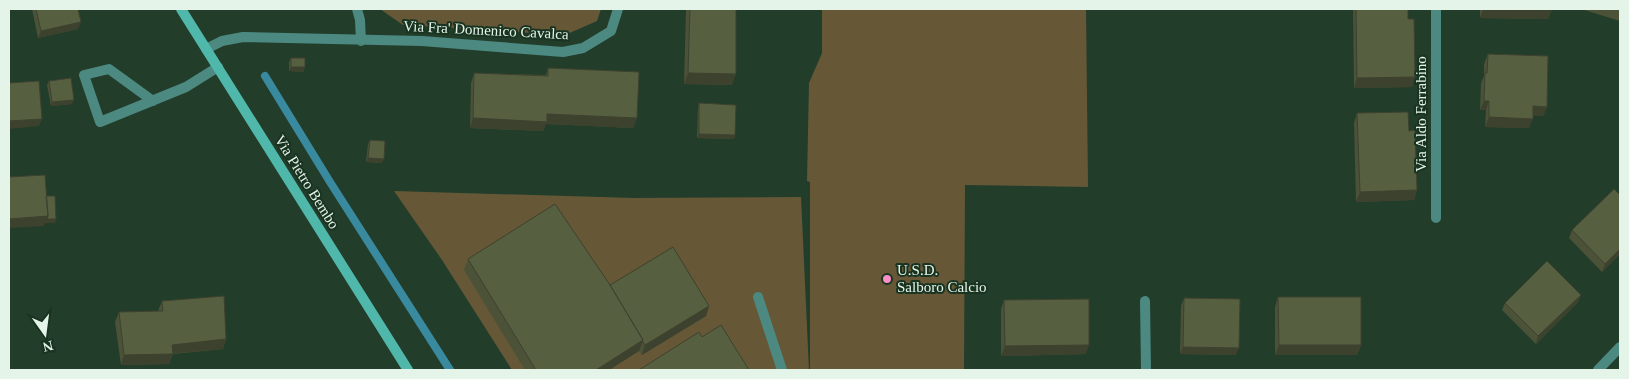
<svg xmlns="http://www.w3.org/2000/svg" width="1629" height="379" viewBox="0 0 1629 379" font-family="'Times New Roman',serif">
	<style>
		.park { fill: #665837 }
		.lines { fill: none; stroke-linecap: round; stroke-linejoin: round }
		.stream { stroke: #398a9e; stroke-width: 8 }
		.service { stroke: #4c8981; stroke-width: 10 }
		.minor { stroke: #4c8981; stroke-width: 10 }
		.secondary { stroke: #50b7ab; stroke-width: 10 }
		.wall { fill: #4b5238 }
		.shaded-wall { fill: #3d422e }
		.building { fill: #575f41; stroke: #3d422e }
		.poi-dot { fill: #fb8fc3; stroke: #193321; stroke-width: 2 }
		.labels { text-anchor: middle; stroke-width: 4; stroke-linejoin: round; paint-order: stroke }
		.street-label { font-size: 15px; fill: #e5f4e8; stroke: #193321 }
		.poi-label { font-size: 15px; fill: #e5f4e8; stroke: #193321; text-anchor: start }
	</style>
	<rect width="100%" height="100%" fill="#233d2b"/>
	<path class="park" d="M 380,9 L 601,9 L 597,21 L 565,35 L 403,25 Z
		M 822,9 L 1086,9 L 1088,187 L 965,185 L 964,370 L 810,370 L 810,182 L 807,181 L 809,83 L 822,53 Z
		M 394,191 L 634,198 L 801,197 L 809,370 L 512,370 L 442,260 Z"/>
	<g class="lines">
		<path class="stream" d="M 265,76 L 330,182 L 450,370"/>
		<path class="service" d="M 153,101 L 109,69 L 84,75 L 100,122 L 186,87 L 218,67
			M 758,297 L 782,370"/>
		<path class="minor" d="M 357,9 L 360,20 L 361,41
			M 206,49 L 222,41 L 243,37 L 422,41 L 563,52 L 583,48 L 611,31 L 618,9
			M 1436,218 L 1436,9
			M 1145,301 L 1146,370
			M 1598,370 L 1620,347"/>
		<path class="secondary" d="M 181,9 L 408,370"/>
	</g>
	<path class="wall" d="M 32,9 L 78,9 L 78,29 L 38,38 Z
		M 677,9 L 736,9 L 732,85 L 684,84 L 686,10 L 677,10 Z
		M 1353,9 L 1408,9 L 1408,19 L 1415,77 L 1412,87 L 1354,88 Z
		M 1480,9 L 1552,9 L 1548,19 L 1480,18 Z
		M 1581,9 L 1620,9 L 1620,21 Z
		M 1488,54 L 1547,107 L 1543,116 L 1533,116 L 1529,128 L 1485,127 L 1486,110 L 1480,110 L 1481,83 L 1484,76 L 1484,64 Z
		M 291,58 L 305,67 L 303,72 L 289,71 L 289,62 Z
		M 548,68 L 637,118 L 633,128 L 546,124 L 543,131 L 470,128 L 471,83 L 474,73 L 546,75 Z
		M 49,81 L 72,104 L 51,106 L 47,85 Z
		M 699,103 L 735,135 L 734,139 L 697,138 L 698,108 Z
		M 1357,113 L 1409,131 L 1417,190 L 1414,200 L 1356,202 L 1354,123 Z
		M 370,140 L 382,163 L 366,162 L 368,144 Z
		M 1620,195 L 1620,254 L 1602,272 L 1569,238 L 1572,230 Z
		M 468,259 L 610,285 L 709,306 L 706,316 L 642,355 L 639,351 L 609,370 L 525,370 L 464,270 Z
		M 1581,295 L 1578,302 L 1536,344 L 1502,310 L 1505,303 Z
		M 1278,297 L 1361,345 L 1357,355 L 1275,355 L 1275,307 Z
		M 1184,298 L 1236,355 L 1180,354 L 1181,306 Z
		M 1004,300 L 1086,354 L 1001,356 L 1001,309 Z
		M 162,301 L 226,339 L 223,349 L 173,354 L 169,364 L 121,365 L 115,322 L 119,312 L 158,311 Z"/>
	<path class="shaded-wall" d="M 677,9 L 686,9 L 686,10 L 677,10 Z
		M 1483,9 L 1552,9 L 1548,19 L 1480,18 Z
		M 81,22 L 78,29 L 38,38 L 41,31 Z
		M 291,67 L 305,67 L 303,72 L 289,71 Z
		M 688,73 L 736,74 L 732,85 L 684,84 Z
		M 1415,77 L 1412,87 L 1354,88 L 1357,78 Z
		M 74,100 L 72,104 L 51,106 L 52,102 Z
		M 1484,101 L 1489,101 L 1486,110 L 1480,110 Z
		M 1533,106 L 1547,107 L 1543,116 L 1529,116 Z
		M 547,114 L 637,118 L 633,128 L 546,124 L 543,131 L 470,128 L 473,118 Z
		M 1489,117 L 1533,119 L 1529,128 L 1485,127 Z
		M 42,119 L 39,126 L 9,129 L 9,121 Z
		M 699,134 L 735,135 L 734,139 L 697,138 Z
		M 368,158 L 384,159 L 382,163 L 366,162 Z
		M 1417,190 L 1414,200 L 1356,202 L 1360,192 Z
		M 48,216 L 56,219 L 55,223 L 45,223 L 44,226 L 9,228 L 9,219 Z
		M 1620,249 L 1620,254 L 1602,272 L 1605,264 Z
		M 1581,295 L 1578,302 L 1536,344 L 1538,336 Z
		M 709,306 L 706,316 L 642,355 L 645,345 Z
		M 226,339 L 223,349 L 168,354 L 173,354 L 169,364 L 121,365 L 124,355 L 172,345 Z
		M 643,340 L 639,351 L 609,370 L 596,370 Z
		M 1089,345 L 1086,354 L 1001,356 L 1005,346 Z
		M 1279,345 L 1361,345 L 1357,355 L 1275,355 Z
		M 1183,347 L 1239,348 L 1236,355 L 1180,354 Z"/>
	<path class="building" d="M 36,9 L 78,9 L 81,22 L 41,31 Z
		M 690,9 L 736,9 L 736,74 L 688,73 Z
		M 1356,9 L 1408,9 L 1408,19 L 1414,19 L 1415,77 L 1357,78 Z
		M 1488,54 L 1548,56 L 1547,107 L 1533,106 L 1533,119 L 1489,117 L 1489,101 L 1484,101 L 1485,73 L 1487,73 Z
		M 291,58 L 305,58 L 305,67 L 291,67 Z
		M 548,68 L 639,72 L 637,118 L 547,114 L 547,122 L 473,118 L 474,73 L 548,76 Z
		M 71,78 L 74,100 L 52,102 L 49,81 Z
		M 39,81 L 42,119 L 9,121 L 9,83 Z
		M 699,103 L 736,105 L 735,135 L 699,134 Z
		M 1408,112 L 1409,131 L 1415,130 L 1417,190 L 1360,192 L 1357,113 Z
		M 370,140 L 385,141 L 384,159 L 368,158 Z
		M 45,175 L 48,216 L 9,219 L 9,177 Z
		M 1614,189 L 1620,195 L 1620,249 L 1605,264 L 1572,230 Z
		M 46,196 L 55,196 L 56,219 L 47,219 L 48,216 Z
		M 555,204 L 610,285 L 643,340 L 596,370 L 536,370 L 468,259 Z
		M 673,247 L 709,306 L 645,345 L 642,340 L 643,340 L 610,285 Z
		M 1547,261 L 1581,295 L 1538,336 L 1505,303 Z
		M 224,296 L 226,339 L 172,345 L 173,354 L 124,355 L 119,312 L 163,311 L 162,301 Z
		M 1278,297 L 1361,297 L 1361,345 L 1279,345 Z
		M 1184,298 L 1240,299 L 1239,348 L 1183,347 Z
		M 1089,299 L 1089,345 L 1005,346 L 1004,300 Z
		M 721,325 L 749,370 L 639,370 L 699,332 L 702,337 Z"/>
	<circle class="poi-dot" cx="887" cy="279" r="5"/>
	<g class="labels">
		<g class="street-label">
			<text transform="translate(486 30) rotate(3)" y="5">Via Fra' Domenico Cavalca</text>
			<text transform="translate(1421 114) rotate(-90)" y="5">Via Aldo Ferrabino</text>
			<text transform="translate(307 182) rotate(58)" y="5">Via Pietro Bembo</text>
		</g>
		<g class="poi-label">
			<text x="897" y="275">U.S.D.<tspan x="897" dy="17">Salboro Calcio</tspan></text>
		</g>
	</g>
	<rect width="1629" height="379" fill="none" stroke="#e5f4e8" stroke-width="20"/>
	<g transform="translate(45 334) rotate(166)" stroke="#193321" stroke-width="4" paint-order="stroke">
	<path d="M0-4L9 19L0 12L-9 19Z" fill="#e5f4e8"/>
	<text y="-8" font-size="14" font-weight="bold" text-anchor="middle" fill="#e5f4e8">N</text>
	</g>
</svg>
